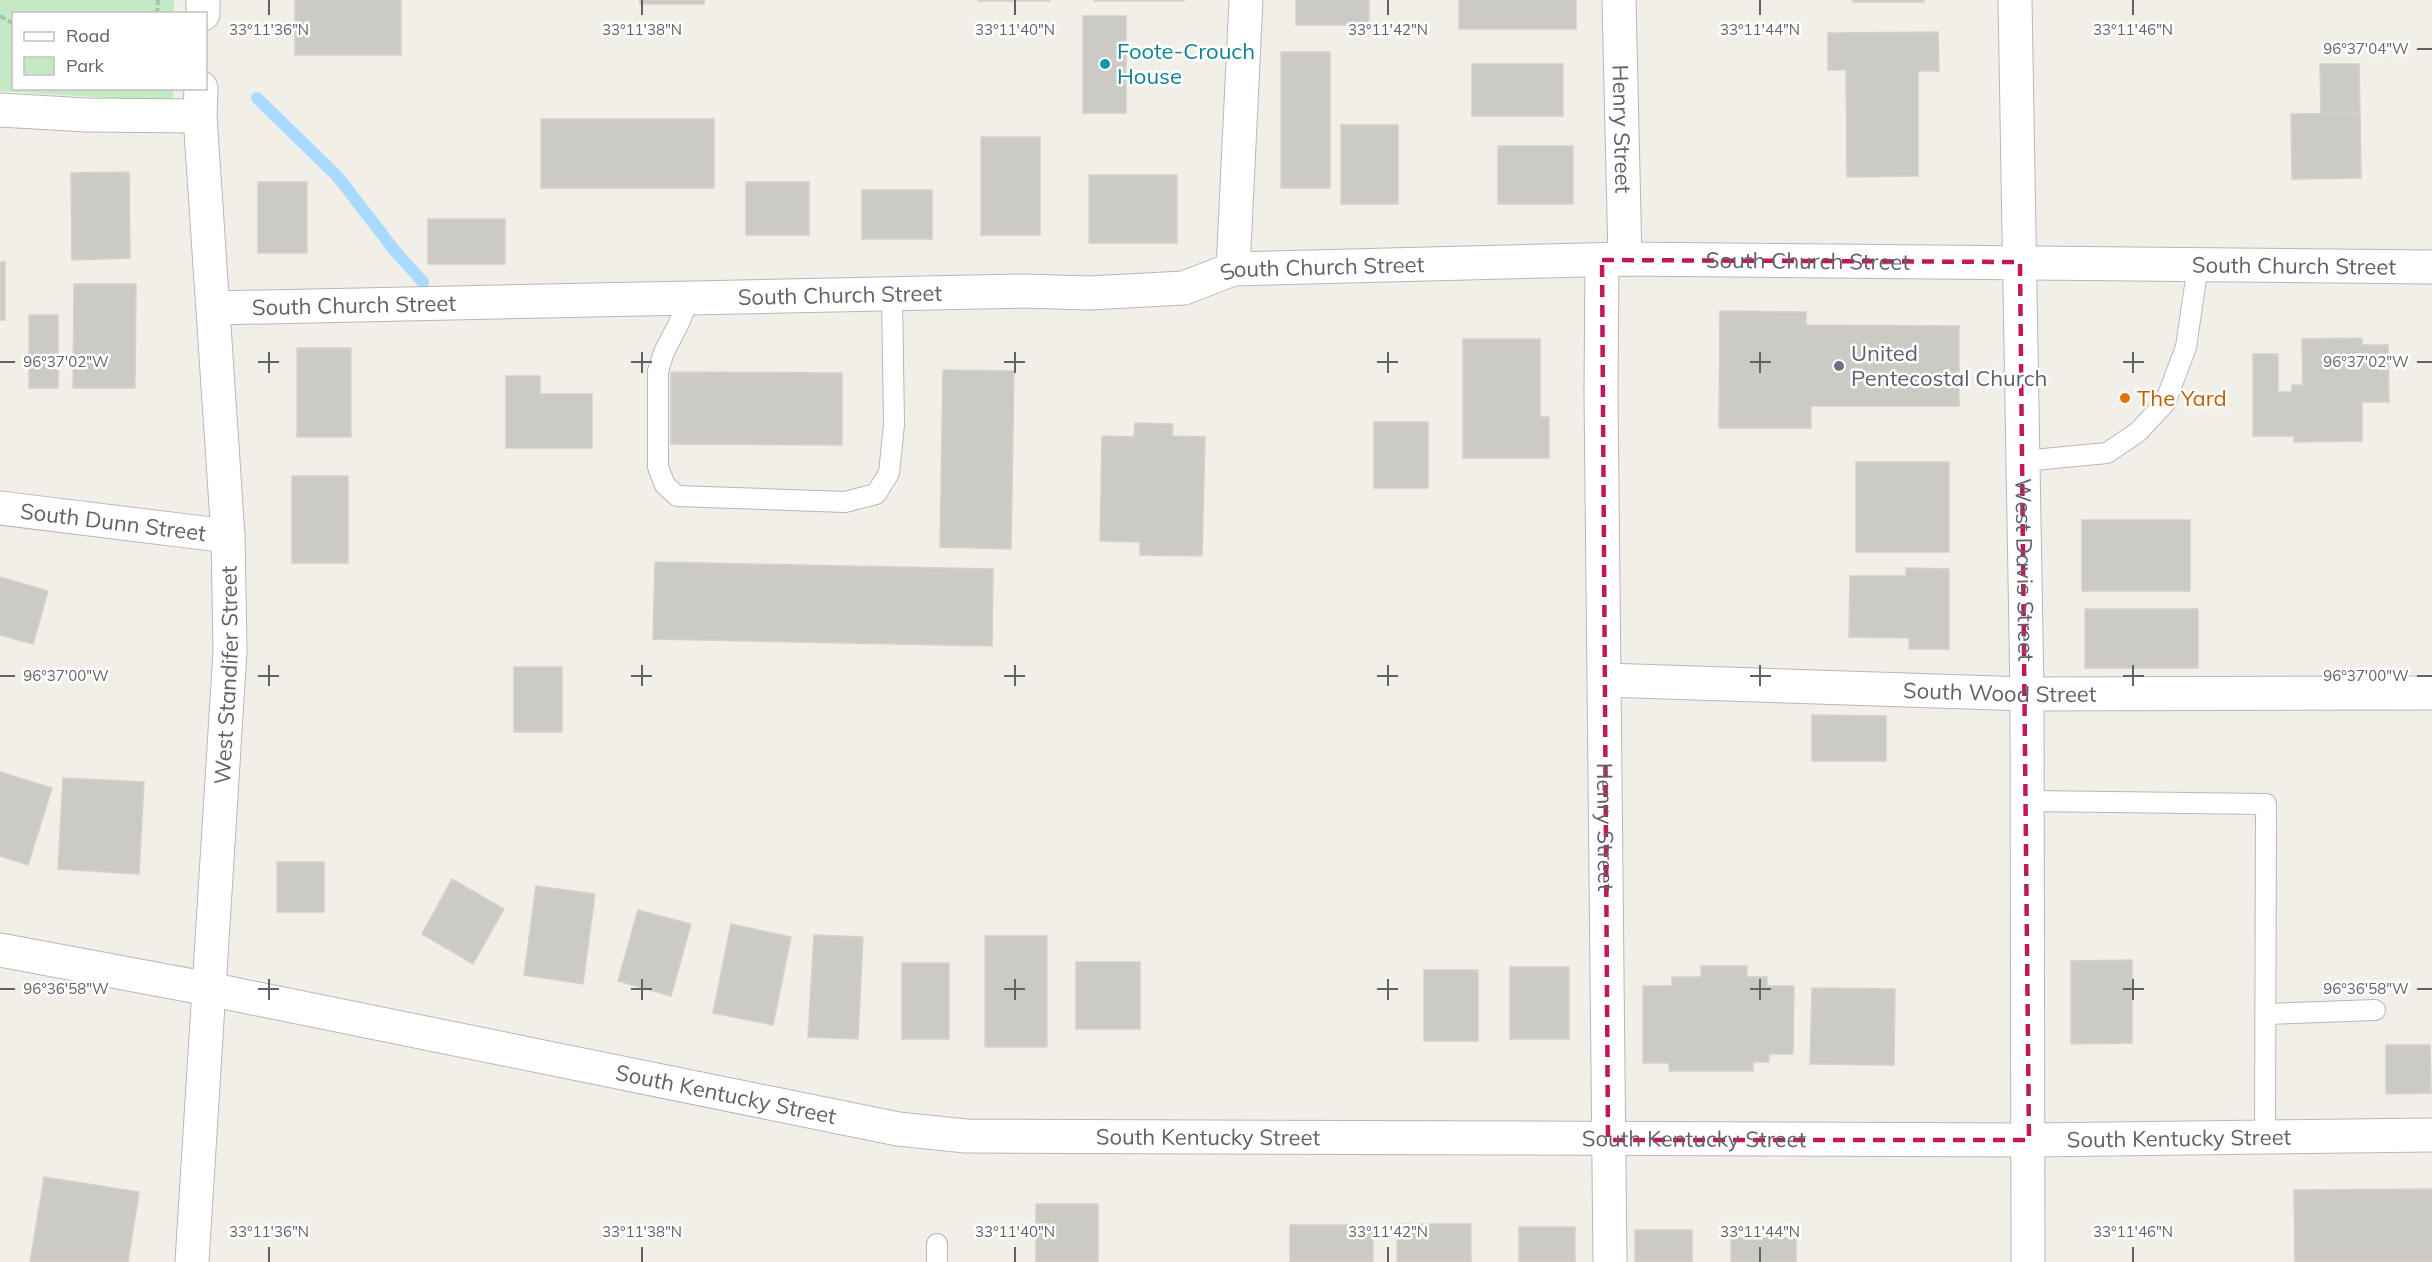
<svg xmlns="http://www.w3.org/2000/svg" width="2432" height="1262" viewBox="0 0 2432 1262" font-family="Mulish,sans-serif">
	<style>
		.green { fill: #c5e8c5 }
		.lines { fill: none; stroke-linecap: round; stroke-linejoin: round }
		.stream { stroke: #aadaff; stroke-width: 12 }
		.building { fill: #cccac5; stroke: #d6d1c6; stroke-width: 1.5 }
		.lane-casing { stroke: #b5b8bc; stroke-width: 22 }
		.street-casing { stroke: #b5b8bc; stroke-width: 35 }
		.secondary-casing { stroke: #b6babf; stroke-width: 35 }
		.path { stroke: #9cc7a9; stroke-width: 4; stroke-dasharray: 6 3; stroke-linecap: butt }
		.lane { stroke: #fff; stroke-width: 20 }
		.street { stroke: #fff; stroke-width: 33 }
		.secondary { stroke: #fff; stroke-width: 33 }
		.marked { fill: none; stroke: #c2185b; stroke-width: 4.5; stroke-dasharray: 12 8; stroke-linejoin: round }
		.ticks { fill: none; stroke: #5f6368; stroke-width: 2 }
		.culture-dot { fill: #0f9aa8; stroke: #fff; stroke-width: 2 }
		.worship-dot { fill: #6b7280; stroke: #fff; stroke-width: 2 }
		.food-dot { fill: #e8710a; stroke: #fff; stroke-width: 2 }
		.labels { text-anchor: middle; stroke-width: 5; stroke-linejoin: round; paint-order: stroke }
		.culture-label { font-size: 22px; fill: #0d838f; stroke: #fff; text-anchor: start }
		.street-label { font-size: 22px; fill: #5f6368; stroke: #fff }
		.worship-label { font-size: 22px; fill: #5b616d; stroke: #fff; text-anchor: start }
		.food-label { font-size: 22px; fill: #c56008; stroke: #fff; text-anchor: start }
		.ticks-label { font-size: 15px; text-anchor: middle; fill: #5f6368; stroke: #fff; stroke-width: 5; stroke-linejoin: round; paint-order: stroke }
	</style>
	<rect width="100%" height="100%" fill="#f1efe8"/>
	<path class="green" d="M 0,0 L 174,0 L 174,13 L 14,14 L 14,88 L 173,89 L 173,102 L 0,91 Z"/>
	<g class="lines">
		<path class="stream" d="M 257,98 L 338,177 L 395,251 L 423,282"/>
	</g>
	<path class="building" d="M 295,0 L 401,0 L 401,55 L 295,55 Z
		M 640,0 L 704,0 L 704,4 L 640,4 Z
		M 978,0 L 1050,0 L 1050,1 L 978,1 Z
		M 1094,0 L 1184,0 L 1184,1 L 1094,1 Z
		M 1296,0 L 1369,0 L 1369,25 L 1296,25 Z
		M 1459,0 L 1576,0 L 1576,29 L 1459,29 Z
		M 1853,0 L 1924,0 L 1924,2 L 1853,2 Z
		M 1083,16 L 1126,16 L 1126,113 L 1083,113 Z
		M 1938,32 L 1939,71 L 1918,71 L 1918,176 L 1847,177 L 1846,70 L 1828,70 L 1828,33 Z
		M 1281,52 L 1330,52 L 1330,188 L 1281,188 Z
		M 1472,64 L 1563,64 L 1563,116 L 1472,116 Z
		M 2320,64 L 2359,64 L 2360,113 L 2321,113 Z
		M 2360,113 L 2361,178 L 2292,179 L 2291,114 Z
		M 541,119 L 714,119 L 714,188 L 541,188 Z
		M 1341,125 L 1398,125 L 1398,204 L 1341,204 Z
		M 981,137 L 1040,137 L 1040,235 L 981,235 Z
		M 1498,146 L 1573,146 L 1573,204 L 1498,204 Z
		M 129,172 L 130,258 L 72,260 L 71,173 Z
		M 1089,175 L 1177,175 L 1177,243 L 1089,243 Z
		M 258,182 L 307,182 L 307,253 L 258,253 Z
		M 746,182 L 809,182 L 809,235 L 746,235 Z
		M 862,190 L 932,190 L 932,239 L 862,239 Z
		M 428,219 L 505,219 L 505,264 L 428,264 Z
		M 0,262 L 5,262 L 5,320 L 0,320 Z
		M 74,284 L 136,284 L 135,388 L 73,388 Z
		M 1720,311 L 1806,312 L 1806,325 L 1959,326 L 1959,406 L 1811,406 L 1811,428 L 1719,428 Z
		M 29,315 L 58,315 L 58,388 L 29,388 Z
		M 2362,338 L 2362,345 L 2388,345 L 2389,402 L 2362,402 L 2362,441 L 2294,442 L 2294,436 L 2253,436 L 2253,354 L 2278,354 L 2278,392 L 2292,392 L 2292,385 L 2303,385 L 2302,339 Z
		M 1463,339 L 1540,339 L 1540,417 L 1549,417 L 1549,458 L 1463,458 Z
		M 297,348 L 351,348 L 351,437 L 297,437 Z
		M 943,370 L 1014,371 L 1011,549 L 940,547 Z
		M 671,372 L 842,373 L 842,445 L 671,444 Z
		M 506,376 L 540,376 L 540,394 L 592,394 L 592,448 L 506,448 Z
		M 1374,422 L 1428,422 L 1428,488 L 1374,488 Z
		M 1135,423 L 1173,424 L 1172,436 L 1205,437 L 1202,556 L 1140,555 L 1140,542 L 1100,541 L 1102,436 L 1134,437 Z
		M 1856,462 L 1949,462 L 1949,552 L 1856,552 Z
		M 292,476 L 348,476 L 348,563 L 292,563 Z
		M 2082,520 L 2190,520 L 2190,591 L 2082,591 Z
		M 655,562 L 993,569 L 992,646 L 653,639 Z
		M 1906,568 L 1949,569 L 1949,649 L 1909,649 L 1909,638 L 1849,637 L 1850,576 L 1906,576 Z
		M 0,577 L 48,591 L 33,644 L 0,635 Z
		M 2085,609 L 2198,609 L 2198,668 L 2085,668 Z
		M 514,667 L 562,667 L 562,732 L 514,732 Z
		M 1812,715 L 1886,716 L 1886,761 L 1812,761 Z
		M 0,772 L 52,788 L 28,865 L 0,856 Z
		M 63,778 L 144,782 L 139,874 L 58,869 Z
		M 277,862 L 324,862 L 324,912 L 277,912 Z
		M 452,879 L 504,909 L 473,964 L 422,934 Z
		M 536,886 L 595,894 L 583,984 L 524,975 Z
		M 638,910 L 691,924 L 671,996 L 618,981 Z
		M 731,924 L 791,937 L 773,1025 L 713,1013 Z
		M 814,935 L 863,937 L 858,1039 L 808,1037 Z
		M 985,936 L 1047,936 L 1047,1047 L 985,1047 Z
		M 2132,960 L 2132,1043 L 2071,1044 L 2071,961 Z
		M 1076,962 L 1140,962 L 1140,1029 L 1076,1029 Z
		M 902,963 L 949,963 L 949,1039 L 902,1039 Z
		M 1701,966 L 1747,966 L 1747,977 L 1767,977 L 1767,986 L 1794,986 L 1793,1054 L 1769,1054 L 1769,1062 L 1753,1062 L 1753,1071 L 1669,1071 L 1669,1063 L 1643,1063 L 1643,986 L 1672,986 L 1672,977 L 1701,977 Z
		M 1510,967 L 1569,967 L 1569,1039 L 1510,1039 Z
		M 1424,970 L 1478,970 L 1478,1041 L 1424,1041 Z
		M 1812,988 L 1895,989 L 1894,1065 L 1810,1064 Z
		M 2386,1045 L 2430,1045 L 2431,1093 L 2386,1094 Z
		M 44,1177 L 139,1192 L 128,1262 L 30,1262 Z
		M 2432,1189 L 2432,1262 L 2295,1262 L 2294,1190 Z
		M 1036,1204 L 1098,1204 L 1098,1262 L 1036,1262 Z
		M 1397,1224 L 1471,1224 L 1471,1262 L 1397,1262 Z
		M 1290,1225 L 1373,1225 L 1373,1262 L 1290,1262 Z
		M 1519,1227 L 1575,1227 L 1575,1262 L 1519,1262 Z
		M 1635,1230 L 1692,1230 L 1692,1262 L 1635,1262 Z
		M 1731,1238 L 1796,1238 L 1796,1262 L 1731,1262 Z"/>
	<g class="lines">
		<g class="lane-casing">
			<path id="lane" d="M 689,298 L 679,323 L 664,352 L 658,371 L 658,467 L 665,485 L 677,496 L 845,502 L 876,494 L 889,473 L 894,425 L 892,294
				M 2023,461 L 2107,453 L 2138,432 L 2165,403 L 2186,347 L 2198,265
				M 2027,801 L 2266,804 L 2265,1137
				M 2266,1014 L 2375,1010
				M 937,1244 L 937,1262"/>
		</g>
		<g class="street-casing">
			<g id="street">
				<path id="s1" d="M 1619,0 L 1625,259"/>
				<path id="s2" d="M 2015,0 L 2027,694 L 2028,1262"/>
				<path d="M 203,14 L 203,0"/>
				<path d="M 0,110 L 86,115 L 200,116"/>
				<path id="s3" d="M 1602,260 L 1601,392 L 1610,1262"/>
				<path d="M 1233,269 L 1246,0"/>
				<path id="s4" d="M 214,308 L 1024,291 L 1088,293 L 1184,288 L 1233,269 L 1625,259 L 2432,267"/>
				<path id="s5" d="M 0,508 L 228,536"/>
				<path id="s6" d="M 1604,680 L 2027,694 L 2432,693"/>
				<path id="s7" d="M 0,950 L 209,989 L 898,1129 L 966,1136 L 2029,1140"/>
				<path id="s8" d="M 192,1262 L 230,651 L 228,536 L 200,116 L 201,88"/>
			</g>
		</g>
		<g class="secondary-casing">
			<g id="secondary">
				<path id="s9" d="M 2029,1140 L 2432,1135"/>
			</g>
		</g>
		<path class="path" d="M 157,14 L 158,0
			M 0,16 L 14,24"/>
		<use href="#lane" class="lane"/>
		<use href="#street" class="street"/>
		<use href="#secondary" class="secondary"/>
	</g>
	<path class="marked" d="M 1602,260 L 2020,262 L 2029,1140 L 1608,1140 Z"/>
	<path class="ticks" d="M 269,0 L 269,15M 642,0 L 642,15M 1015,0 L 1015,15M 1388,0 L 1388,15M 1760,0 L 1760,15M 2133,0 L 2133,15M 2417,49 L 2432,49M 269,352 L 269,373M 642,352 L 642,373M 1015,352 L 1015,373M 1388,352 L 1388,373M 1760,352 L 1760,373M 2133,352 L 2133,373M 0,362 L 15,362M 258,362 L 279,362M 631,362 L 652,362M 1004,362 L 1025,362M 1377,362 L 1398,362M 1750,362 L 1771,362M 2123,362 L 2144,362M 2417,362 L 2432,362M 269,665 L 269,686M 642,665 L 642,686M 1015,665 L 1015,686M 1388,665 L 1388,686M 1760,665 L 1760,686M 2133,665 L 2133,686M 0,676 L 15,676M 258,676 L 279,676M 631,676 L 652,676M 1004,676 L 1025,676M 1377,676 L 1398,676M 1750,676 L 1771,676M 2123,676 L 2144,676M 2417,676 L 2432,676M 269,979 L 269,1000M 642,979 L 642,1000M 1015,979 L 1015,1000M 1388,979 L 1388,1000M 1760,979 L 1760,1000M 2133,979 L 2133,1000M 0,989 L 15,989M 258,989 L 279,989M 631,989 L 652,989M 1004,989 L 1025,989M 1377,989 L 1398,989M 1750,989 L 1771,989M 2123,989 L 2144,989M 2417,989 L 2432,989M 269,1247 L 269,1262M 642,1247 L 642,1262M 1015,1247 L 1015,1262M 1388,1247 L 1388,1262M 1760,1247 L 1760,1262M 2133,1247 L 2133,1262"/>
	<circle class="culture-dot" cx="1105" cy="64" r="6"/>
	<circle class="worship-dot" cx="1839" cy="366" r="6"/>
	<circle class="food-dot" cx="2125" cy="398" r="6"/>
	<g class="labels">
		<g class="culture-label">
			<text x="1117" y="59">Foote-Crouch<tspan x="1117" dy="25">House</tspan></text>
		</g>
		<g class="street-label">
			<text dy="8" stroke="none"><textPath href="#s1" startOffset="129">Henry Street</textPath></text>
			<text dy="8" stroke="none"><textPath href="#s4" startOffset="1598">South Church Street</textPath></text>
			<text dy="8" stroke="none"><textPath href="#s4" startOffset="2084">South Church Street</textPath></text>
			<text dy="8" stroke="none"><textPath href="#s4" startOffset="1112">South Church Street</textPath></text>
			<text dy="8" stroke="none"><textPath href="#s4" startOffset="626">South Church Street</textPath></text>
			<text dy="8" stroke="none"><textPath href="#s4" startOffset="140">South Church Street</textPath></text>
			<text dy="8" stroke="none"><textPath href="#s5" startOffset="114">South Dunn Street</textPath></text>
			<text dy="8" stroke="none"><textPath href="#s2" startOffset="570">West Davis Street</textPath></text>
			<text dy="8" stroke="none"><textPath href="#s8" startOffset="588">West Standifer Street</textPath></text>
			<text dy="8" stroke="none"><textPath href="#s6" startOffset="396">South Wood Street</textPath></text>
			<text dy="8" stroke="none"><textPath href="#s3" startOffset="567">Henry Street</textPath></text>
			<text dy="8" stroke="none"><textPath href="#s7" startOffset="740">South Kentucky Street</textPath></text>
			<text dy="8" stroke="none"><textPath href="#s7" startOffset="1226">South Kentucky Street</textPath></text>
			<text dy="8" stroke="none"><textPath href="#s9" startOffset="150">South Kentucky Street</textPath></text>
			<text dy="8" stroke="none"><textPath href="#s7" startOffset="1712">South Kentucky Street</textPath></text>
		</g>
		<g class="worship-label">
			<text x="1851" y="361">United<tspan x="1851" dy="25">Pentecostal Church</tspan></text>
		</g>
		<g class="food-label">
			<text x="2137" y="406">The Yard</text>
		</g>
	</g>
	<g class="ticks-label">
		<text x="269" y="35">33°11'36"N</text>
		<text x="642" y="35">33°11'38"N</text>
		<text x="1015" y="35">33°11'40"N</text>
		<text x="1388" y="35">33°11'42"N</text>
		<text x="1760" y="35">33°11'44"N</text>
		<text x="2133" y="35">33°11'46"N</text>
		<text x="2366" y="54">96°37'04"W</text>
		<text x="2366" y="367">96°37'02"W</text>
		<text x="66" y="367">96°37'02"W</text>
		<text x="2366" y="681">96°37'00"W</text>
		<text x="66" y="681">96°37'00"W</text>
		<text x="2366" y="994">96°36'58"W</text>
		<text x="66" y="994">96°36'58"W</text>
		<text x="269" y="1237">33°11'36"N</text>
		<text x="642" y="1237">33°11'38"N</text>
		<text x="1015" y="1237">33°11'40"N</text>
		<text x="1388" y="1237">33°11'42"N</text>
		<text x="1760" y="1237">33°11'44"N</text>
		<text x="2133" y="1237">33°11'46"N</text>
	</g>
	<rect x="12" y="12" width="195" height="78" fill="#ffffff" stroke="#bfc1c3" stroke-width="1.5"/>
	<rect x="24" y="32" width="30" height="9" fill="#ffffff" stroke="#bfc1c3" stroke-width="1.5"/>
	<text x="66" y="42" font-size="18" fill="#5f6368">Road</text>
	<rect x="24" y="57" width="30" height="18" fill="#c5e8c5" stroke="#bfc1c3" stroke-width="1.5"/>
	<text x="66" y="72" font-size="18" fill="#5f6368">Park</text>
</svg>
